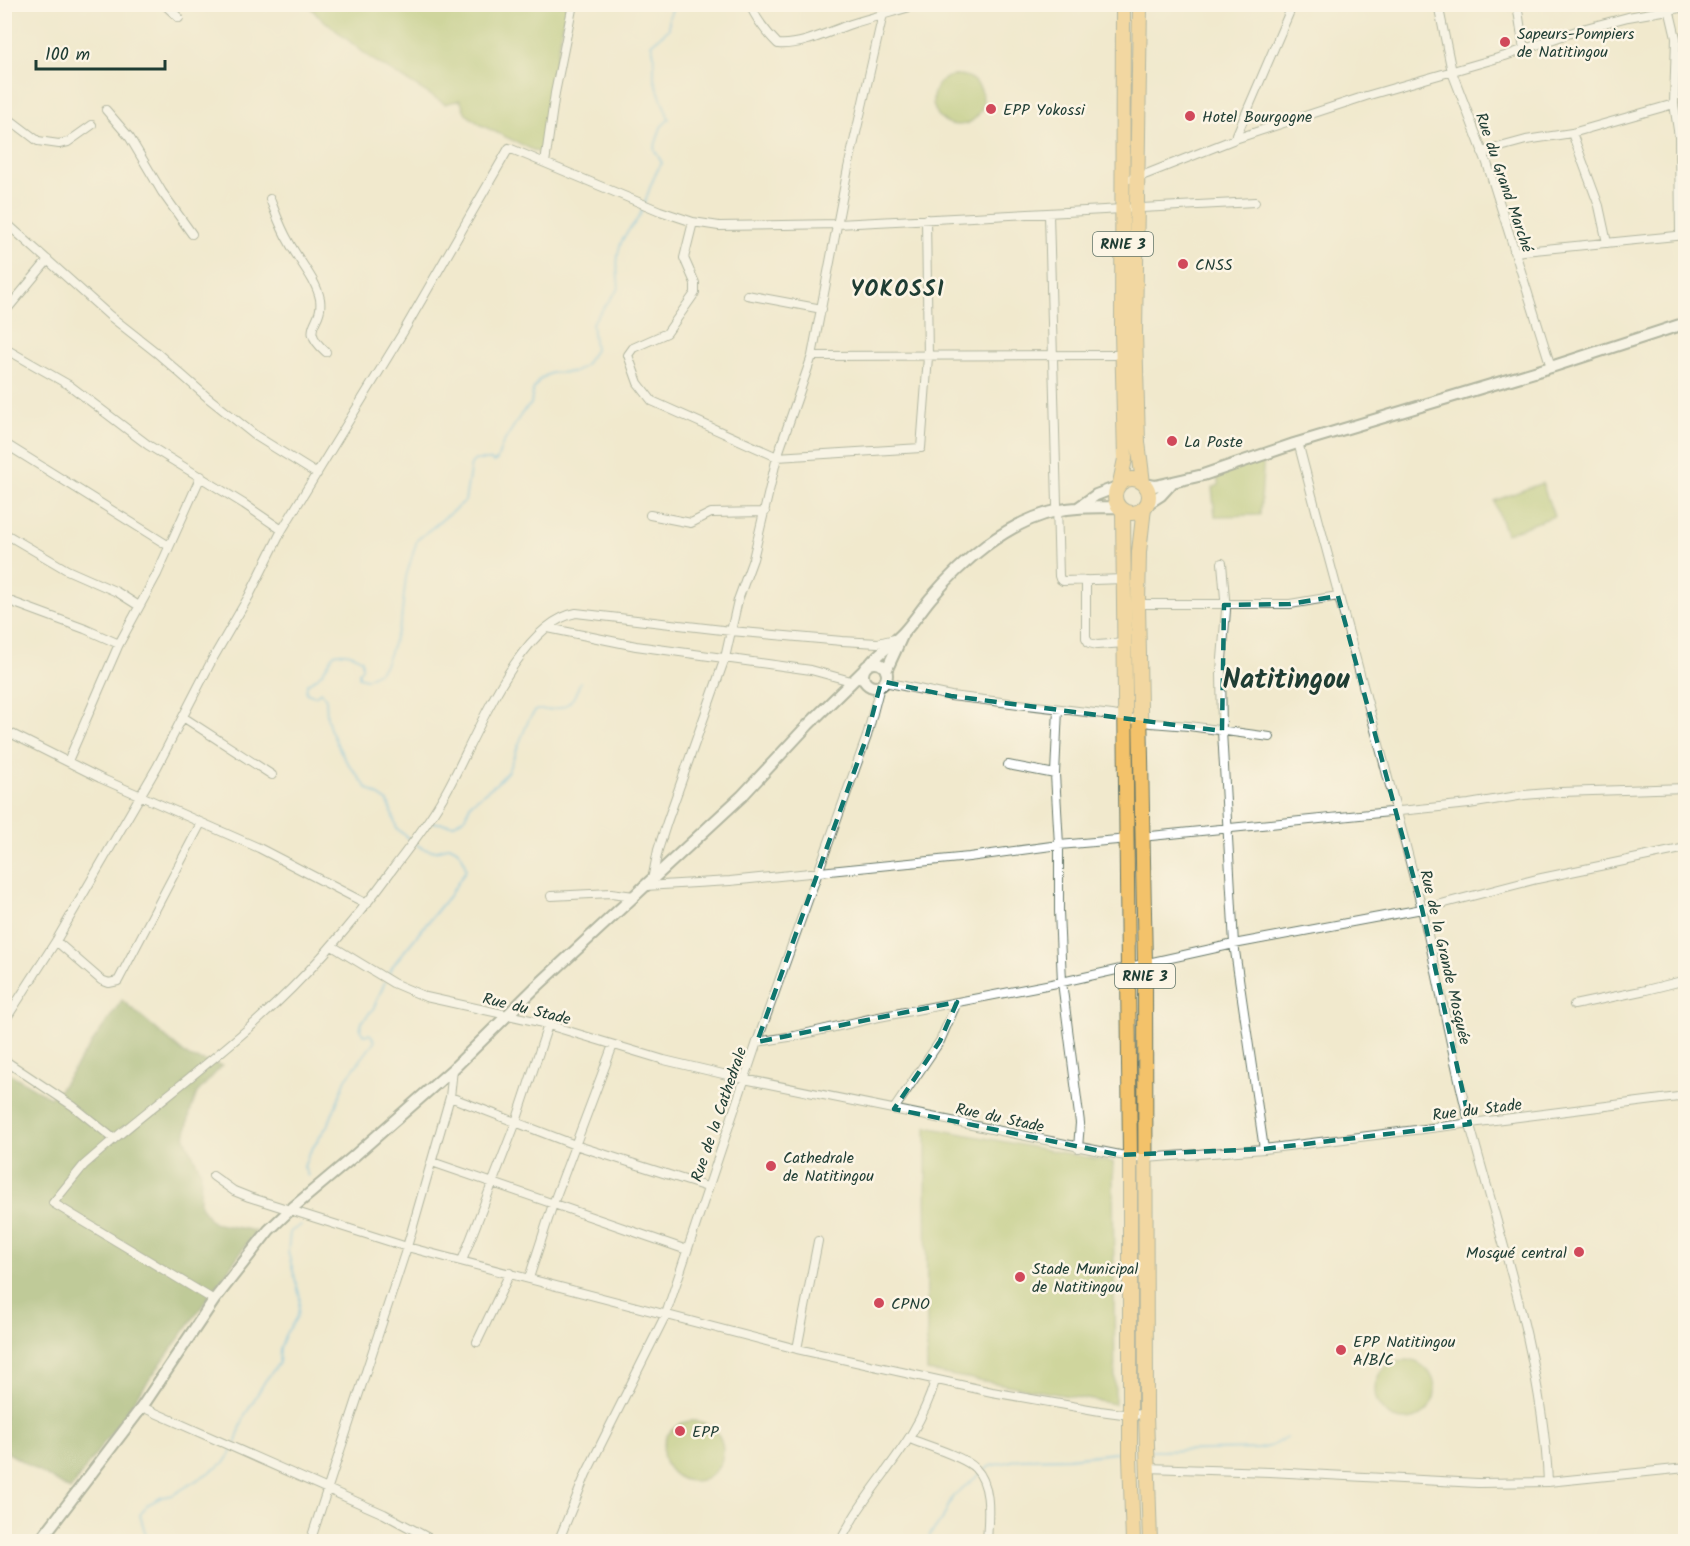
<svg xmlns="http://www.w3.org/2000/svg" width="1690" height="1546" viewBox="0 0 1690 1546" font-family="Kalam,sans-serif">
	<style>
		.green { fill: #a6bd62; stroke: #627d4b; stroke-width: 1.5 }
		.forest { fill: #84a458; stroke: #527046; stroke-width: 1.5 }
		.lines { fill: none; stroke-linecap: round; stroke-linejoin: round }
		.stream { stroke: #66b9e1; stroke-width: 2 }
		.minor-casing { stroke: #68796a; stroke-width: 10 }
		.tertiary-casing { stroke: #68796a; stroke-width: 14 }
		.trunk-casing { stroke: #68796a; stroke-width: 16 }
		.minor { stroke: #fff; stroke-width: 8 }
		.tertiary { stroke: #fff; stroke-width: 10 }
		.trunk { stroke: #f3c26a; stroke-width: 14 }
		.marked { fill: none; stroke: #0f766e; stroke-width: 4.5; stroke-dasharray: 12 8; stroke-linejoin: round }
		.poi-dot { fill: #d1495b; stroke: #fcf5e5; stroke-width: 2 }
		.labels { text-anchor: middle; stroke-width: 5; stroke-linejoin: round; paint-order: stroke }
		.shield { fill: #fcf5e5; stroke: #617469; stroke-width: 1.5 }
		.shield-label { font-size: 15px; font-weight: bold; fill: #1f3d34 }
		.poi-label { font-size: 16px; fill: #1f3d34; stroke: #fcf5e5; text-anchor: start }
		.street-label { font-size: 16px; fill: #1f3d34; stroke: #fcf5e5 }
		.district-label { font-size: 22px; font-weight: bold; letter-spacing: 1.5px; fill: #1f3d34; stroke: #fcf5e5 }
		.town-label { font-size: 28px; font-weight: bold; fill: #1f3d34; stroke: #fcf5e5 }
	</style>
	<rect width="100%" height="100%" fill="#fcf5e5"/>
	<filter id="ink" filterUnits="userSpaceOnUse"><feTurbulence type="fractalNoise" baseFrequency=".0167" numOctaves="2"/><feDisplacementMap in="SourceGraphic" scale="12" xChannelSelector="R" yChannelSelector="G"/><feConvolveMatrix kernelMatrix="1 2 1 2 8 2 1 2 1" color-interpolation-filters="sRGB"/></filter>
	<filter id="wash" filterUnits="userSpaceOnUse"><feTurbulence type="fractalNoise" baseFrequency=".008" numOctaves="4" result="noise"/><feDisplacementMap in="SourceGraphic" scale="24" xChannelSelector="R" yChannelSelector="G"/><feGaussianBlur stdDeviation="1.35" result="paint"/><feColorMatrix in="noise" values="0 0 0 0 0 0 0 0 0 0 0 0 0 0 0 0 0 1.4 0 .05"/><feComposite in="paint" operator="in"/></filter>
	<g filter="url(#wash)">
		<rect width="100%" height="100%" fill="#f1e9cd"/>
		<path class="green" d="M 309,5 L 567,5 L 553,74 L 541,154 L 481,125 L 466,114 L 460,100 L 445,104 L 370,58 L 316,14 Z
			M933 100a25 25 0 1 1 50 0a25 25 0 1 1-50 0Z
			M 1264,456 L 1260,515 L 1215,516 L 1212,488 L 1219,485 L 1215,472 Z
			M 1542,483 L 1554,516 L 1506,534 L 1494,501 Z
			M 926,1127 L 1113,1162 L 1115,1404 L 927,1371 Z
			M1375 1390a30 30 0 1 1 60 0a30 30 0 1 1-60 0Z
			M663 1451a30 30 0 1 1 60 0a30 30 0 1 1-60 0Z"/>
		<path class="forest" d="M 122,1000 L 189,1057 L 222,1066 L 197,1093 L 190,1113 L 185,1138 L 201,1172 L 200,1206 L 213,1223 L 256,1231 L 70,1490 L 5,1451 L 4,1070 L 50,1098 L 59,1090 Z"/>
		<g class="lines">
			<path class="stream" d="M 431,822 L 453,825 L 465,817 L 471,803 L 497,783 L 508,771 L 529,719 L 536,710 C 562,711 573,707 580,682
				M 412,841 L 397,829 L 388,802 L 367,788 L 344,758 L 330,729 L 327,717 L 326,699 L 321,692 L 315,696 L 306,693 L 307,684 C 321,677 326,668 334,654 C 344,651 353,653 362,660 L 362,668 L 359,672 L 359,677 L 366,679 L 380,671 L 385,665 L 390,652 L 401,621 L 406,577 L 417,540 L 465,501 L 471,464 L 475,460 L 491,460 L 493,462 L 497,460 L 502,445 L 522,413 L 531,404 L 533,390 L 540,379 L 551,373 L 575,372 L 584,366 L 595,350 L 592,323 L 619,288 C 617,272 615,252 624,237 C 630,227 638,222 642,210 C 649,193 651,178 662,163 L 654,149 L 661,127 L 669,119 L 654,79 L 654,54 L 651,44 L 669,29 L 669,18 L 674,4
				M 387,977 L 394,964 L 449,896 L 466,870 C 464,858 461,850 449,846 C 438,852 426,852 416,844
				M 308,1176 L 304,1167 L 308,1155 L 329,1123 L 346,1079 L 375,1041 L 370,1034 L 364,1035 L 360,1030 L 362,1022 L 373,1009 L 385,982
				M 1151,1451 L 1259,1449 L 1271,1446 L 1287,1437
				M 148,1542 L 140,1515 L 147,1505 L 162,1497 L 173,1495 L 224,1463 L 234,1448 L 244,1417 L 265,1381 L 279,1363 L 280,1348 L 285,1335 L 298,1315 L 300,1297 L 288,1252 L 290,1232 L 301,1225
				M 929,1542 L 930,1534 L 942,1520 L 953,1496 L 990,1466 L 1020,1459 L 1068,1458 L 1124,1452"/>
		</g>
	</g>
	<g filter="url(#ink)">
		<g class="lines">
			<g class="minor-casing">
				<path id="minor" d="M 164,4 L 179,18
					M 750,4 C 756,20 766,32 778,44 C 802,46 828,32 851,24 C 873,17 897,11 920,4
					M 1438,4 L 1452,72 L 1487,163 L 1551,367
					M 1517,4 L 1524,50
					M 1674,104 L 1679,137 L 1680,235
					M 106,110 L 130,138 L 162,192 L 192,234
					M 4,119 L 9,119 L 38,141 L 59,144 L 68,142 L 92,125
					M 1572,133 L 1599,206 L 1607,243
					M 1235,139 L 1293,4
					M 1482,152 L 1526,140 L 1572,133 L 1674,104 L 1676,38 L 1668,4
					M 545,163 L 555,93 L 573,4
					M 1123,180 L 1139,177 L 1235,139 L 1366,96 L 1505,56 L 1582,29 L 1628,17 L 1686,7
					M 270,199 C 276,214 281,229 289,242 C 298,260 316,279 320,299 C 324,325 297,326 326,352
					M 1049,214 L 1059,576 L 1060,579 L 1063,581 L 1124,579
					M 4,221 L 110,316 L 157,353 L 207,397 L 256,436 L 317,474
					M 693,222 L 684,258 L 695,283 L 695,293 L 667,333 L 633,348 L 628,355 L 638,383 L 652,401 L 777,457 L 921,448 L 928,357 L 926,219
					M 1514,252 L 1686,235
					M 747,295 L 822,309
					M 4,313 L 48,260
					M 4,348 L 69,385 L 148,445 L 244,504 L 282,530
					M 812,356 L 1125,355
					M 1298,442 C 1338,597 1382,750 1421,905 C 1439,978 1451,1053 1470,1125 C 1501,1241 1543,1362 1548,1482
					M 4,443 L 169,546
					M 650,515 L 691,523 L 711,513 L 765,512
					M 4,533 L 67,570 L 117,592 L 139,606
					M 1222,563 L 1226,610 L 1221,671 L 1222,731 L 1234,944 L 1264,1149
					M 1086,580 L 1086,638 L 1089,643 L 1097,645 L 1125,643
					M 4,599 L 85,629 L 119,644
					M 1138,604 L 1290,604 L 1338,596
					M 548,628 L 636,646 L 811,670 L 851,681
					M 885,682 L 951,696 L 1112,715 L 1151,723 L 1189,726 L 1270,737
					M 1058,709 L 1055,774 L 1059,845 L 1059,911 L 1062,982 L 1080,1123 L 1078,1148
					M 183,717 L 272,775
					M 4,730 L 100,778 L 259,848 L 367,904
					M 68,761 L 119,644 L 157,574 L 201,476
					M 1008,765 L 1055,774
					M 1141,837 L 1469,804 L 1524,795 L 1561,792 L 1686,788
					M 652,880 L 658,850 L 667,822 L 725,658 L 738,600 L 753,559 L 777,457 L 812,356 L 848,168 L 883,14
					M 645,886 L 730,881 L 969,857 L 1059,845 L 1129,839
					M 551,896 L 611,893 L 634,896
					M 56,941 L 101,980 L 109,983 L 118,981 L 201,823
					M 332,946 L 393,983 L 426,997 L 535,1021 L 664,1060 L 744,1079 L 1120,1155 L 1146,1158 L 1264,1149 L 1686,1096
					M 1574,1005 L 1646,990 L 1686,980
					M 4,1022 L 56,941 L 157,767 L 212,660 L 249,596 L 282,530 L 402,334 L 509,148 L 660,211 L 693,222 L 719,226 L 838,224 L 1255,202
					M 757,1042 L 795,1036 L 874,1018 L 1062,982 L 1234,944 L 1422,909 L 1537,879 L 1686,848
					M 4,1060 L 73,1106 L 114,1139 C 161,1100 211,1062 257,1021 C 309,975 354,922 395,866 C 412,844 428,823 442,799 C 472,750 515,624 576,613 L 731,631 L 842,641 L 878,643 L 895,639
					M 450,1097 L 575,1145 L 707,1187
					M 894,1109 L 940,1041 L 957,1002
					M 114,1139 L 84,1165 L 53,1203 L 214,1300
					M 432,1162 L 687,1250
					M 213,1176 L 234,1191 L 249,1197 L 407,1247 L 797,1349 L 992,1392 L 1100,1411 L 1130,1415 L 1146,1414
					M 462,1261 L 516,1122 L 548,1025
					M 529,1278 L 553,1204 L 613,1045
					M 477,1342 L 510,1273
					M 797,1349 L 818,1241
					M 142,1407 L 384,1514 L 436,1542
					M 910,1439 C 925,1445 965,1457 975,1468 C 993,1486 988,1519 987,1542
					M 1147,1468 L 1270,1472 L 1478,1483 L 1548,1482 L 1686,1468
					M 310,1542 L 407,1247 L 450,1097 L 453,1069
					M 558,1542 L 586,1474 L 666,1314 L 757,1042 L 867,736 L 880,686
					M 840,1542 C 846,1531 852,1519 859,1509 C 889,1464 919,1435 935,1381"/>
			</g>
			<g class="tertiary-casing">
				<path id="tertiary" d="M 1144,484 L 1155,486 L 1203,475 L 1294,444 L 1551,367 L 1686,323
					M 1147,504 L 1161,495 L 1171,484
					M 1079,507 L 1096,495 L 1117,487
					M863 675a12 12 0 1 1 24 0a12 12 0 1 1-24 0Z
					M 871,663 C 881,651 894,643 904,632 C 914,621 921,610 930,599 C 961,562 1007,522 1056,511 C 1077,506 1098,508 1120,507
					M 886,671 L 902,636
					M 39,1542 L 142,1407 L 214,1300 L 269,1230 L 290,1210 L 353,1157 L 453,1069 L 535,988 L 742,796 L 808,725 L 863,671"/>
			</g>
			<g class="trunk-casing">
				<path id="trunk" d="M 1140,4 L 1135,332 L 1138,442 L 1143,483
					M1115 496a17 17 0 1 1 34 0a17 17 0 1 1-34 0Z
					M 1120,483 L 1125,459 L 1122,332 L 1123,4
					M 1144,508 L 1139,552 L 1138,604 L 1145,964 L 1146,1414 L 1150,1542
					M 1123,510 L 1130,1156 L 1130,1457 L 1133,1542"/>
			</g>
			<use href="#minor" class="minor"/>
			<use href="#tertiary" class="tertiary"/>
			<use href="#trunk" class="trunk"/>
		</g>
	</g>
	<path d="M0 0H1690V1546H0ZM 1338,596 L 1422,909 L 1470,1124 L 1264,1149 L 1120,1155 L 894,1109 L 940,1041 L 957,1002 L 757,1042 L 867,736 L 880,686 L 885,682 L 951,696 L 1222,731 L 1224,605 L 1290,604 Z" fill="#f1e9cd" fill-opacity=".55" fill-rule="evenodd"/>
	<path class="marked" d="M 1338,596 L 1422,909 L 1470,1124 L 1264,1149 L 1120,1155 L 894,1109 L 940,1041 L 957,1002 L 757,1042 L 867,736 L 880,686 L 885,682 L 951,696 L 1222,731 L 1224,605 L 1290,604 Z"/>
	<g class="poi-dot">
		<circle cx="1505" cy="42" r="6"/>
		<circle cx="991" cy="109" r="6"/>
		<circle cx="1190" cy="116" r="6"/>
		<circle cx="1183" cy="264" r="6"/>
		<circle cx="1172" cy="441" r="6"/>
		<circle cx="771" cy="1166" r="6"/>
		<circle cx="1579" cy="1252" r="6"/>
		<circle cx="1020" cy="1277" r="6"/>
		<circle cx="879" cy="1303" r="6"/>
		<circle cx="1341" cy="1350" r="6"/>
		<circle cx="680" cy="1431" r="6"/>
	</g>
	<g class="labels">
		<g class="shield">
			<rect x="1093" y="232" width="60" height="24" rx="4.5"/>
			<rect x="1115" y="964" width="60" height="24" rx="4.5"/>
		</g>
		<g class="shield-label">
			<text x="1123" y="249">RNIE 3</text>
			<text x="1145" y="981">RNIE 3</text>
		</g>
		<g class="poi-label">
			<text x="1517" y="39">Sapeurs-Pompiers<tspan x="1517" dy="18">de Natitingou</tspan></text>
			<text x="1003" y="115">EPP Yokossi</text>
			<text x="1202" y="122">Hotel Bourgogne</text>
			<text x="1195" y="270">CNSS</text>
			<text x="1184" y="447">La Poste</text>
			<text x="783" y="1163">Cathedrale<tspan x="783" dy="18">de Natitingou</tspan></text>
			<text x="1567" y="1258" text-anchor="end">Mosqué central</text>
			<text x="1032" y="1274">Stade Municipal<tspan x="1032" dy="18">de Natitingou</tspan></text>
			<text x="891" y="1309">CPNO</text>
			<text x="1353" y="1347">EPP Natitingou<tspan x="1353" dy="18">A/B/C</tspan></text>
			<text x="692" y="1437">EPP</text>
		</g>
		<g class="street-label">
			<text transform="translate(1505 182) rotate(71)" y="6">Rue du Grand Marché</text>
			<text transform="translate(1446 957) rotate(77)" y="6">Rue de la Grande Mosquée</text>
			<text transform="translate(527 1008) rotate(14)" y="6">Rue du Stade</text>
			<text transform="translate(1477 1109) rotate(-7)" y="6">Rue du Stade</text>
			<text transform="translate(718 1114) rotate(-71)" y="6">Rue de la Cathedrale</text>
			<text transform="translate(1000 1117) rotate(12)" y="6">Rue du Stade</text>
		</g>
		<g class="district-label">
			<text x="898" y="296">YOKOSSI</text>
		</g>
		<g class="town-label">
			<text x="1286" y="688">Natitingou</text>
		</g>
	</g>
	<rect width="1690" height="1546" fill="none" stroke="#fcf5e5" stroke-width="24"/>
	<path d="M36 60v9h129v-9" fill="none" stroke="#1f3d34" stroke-width="3"/>
	<text x="45" y="60" font-size="18" fill="#1f3d34" stroke="#fcf5e5" stroke-width="4.5" paint-order="stroke">100 m</text>
</svg>
